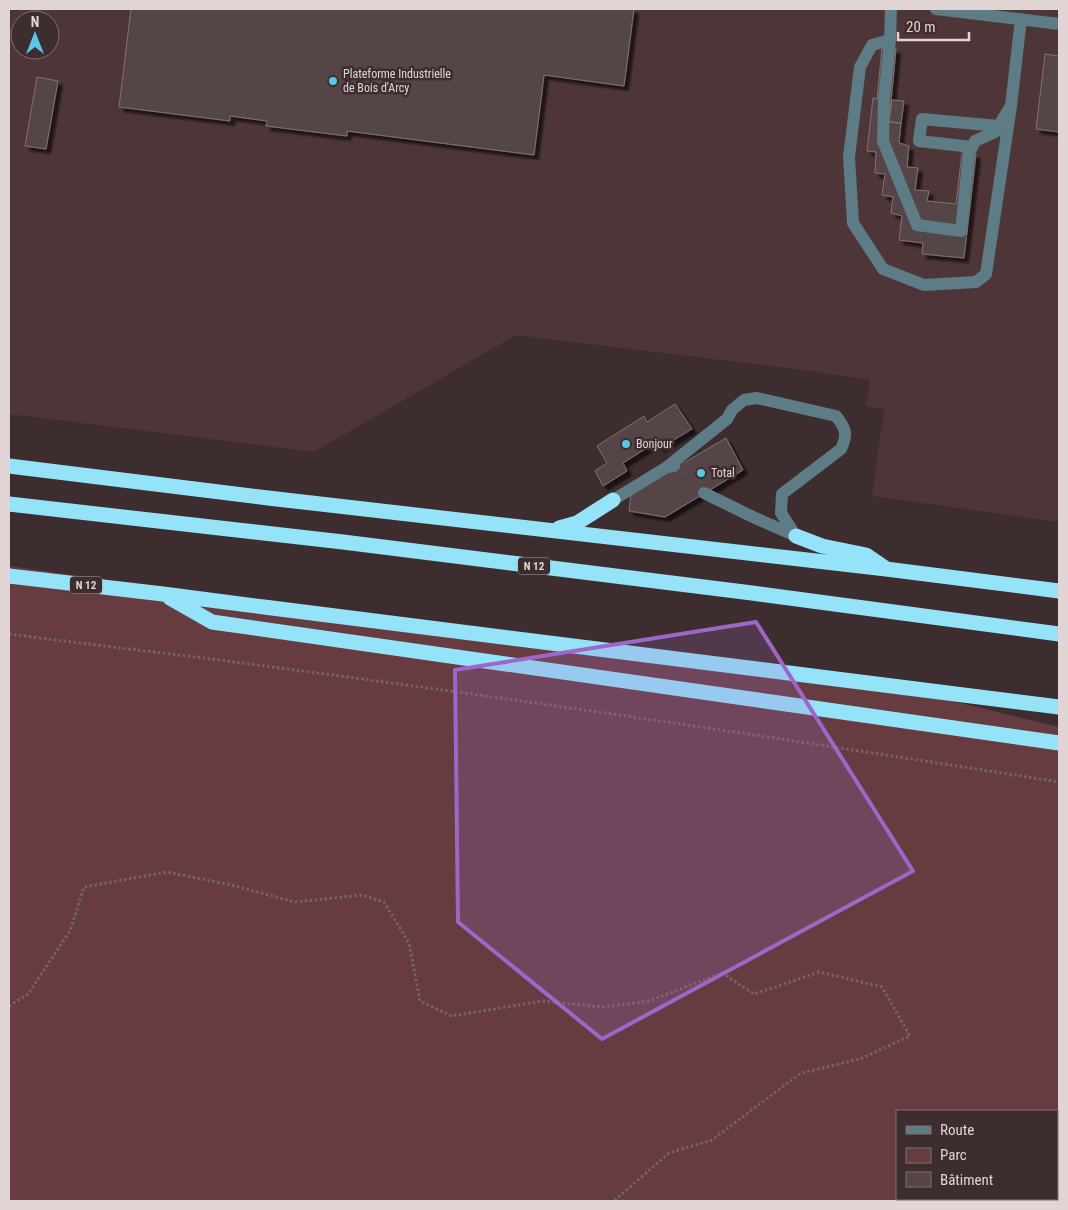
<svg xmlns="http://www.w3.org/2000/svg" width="1068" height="1210" viewBox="0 0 1068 1210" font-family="'Roboto Condensed',sans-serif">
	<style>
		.built { fill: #4e3638; fill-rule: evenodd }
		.green { fill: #663c41; fill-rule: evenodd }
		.building { fill: #574446; stroke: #847072; filter: url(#shadow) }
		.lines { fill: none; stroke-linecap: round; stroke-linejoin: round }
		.minor-tunnel { stroke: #564647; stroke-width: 12; stroke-dasharray: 12 6; stroke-linecap: butt }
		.path { stroke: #736465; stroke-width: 3; stroke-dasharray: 2.5 2.5; stroke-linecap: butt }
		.minor { stroke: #5e7c85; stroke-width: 12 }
		.highway { stroke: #94e3f9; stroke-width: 15 }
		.marked { fill: #9e67c7; fill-opacity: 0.2; stroke: #9e67c7; stroke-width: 4; stroke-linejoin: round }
		.poi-dot { fill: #59c8e5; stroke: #3e2d2e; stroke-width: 2 }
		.labels { text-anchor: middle; stroke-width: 5; stroke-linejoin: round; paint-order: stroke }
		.shield { fill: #3e2d2e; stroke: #afa2a3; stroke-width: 1 }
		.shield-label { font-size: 11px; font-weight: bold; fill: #e0d4d5 }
		.poi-label { font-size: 12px; fill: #e0d4d5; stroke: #3e2d2e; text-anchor: start }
	</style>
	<defs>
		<filter id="shadow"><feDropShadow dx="4.5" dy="4.5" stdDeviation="1" flood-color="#0009"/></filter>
	</defs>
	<rect width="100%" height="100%" fill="#3e2d2e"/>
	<path class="built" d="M 9,9 L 1059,9 L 1059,522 L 872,496 L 884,409 L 866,406 L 870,380 L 804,370 L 516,335 L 314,452 L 9,414 ZM 20,20 L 50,20 L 50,50 L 20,50 Z"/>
	<path class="green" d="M 9,566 L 940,698 L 1059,727 L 1059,1201 L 9,1201 ZM 897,1111 L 1057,1111 L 1057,1199 L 897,1199 Z"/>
	<path class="building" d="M 131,9 L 634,9 L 624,86 L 544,75 L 534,155 L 347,131 L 347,136 L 266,126 L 267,121 L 230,116 L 230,121 L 119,107 Z
		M 882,48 L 896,49 L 889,122 L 901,123 L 899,143 L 909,146 L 907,167 L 918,168 L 915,190 L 929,191 L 927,201 L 956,204 L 962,153 L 976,154 L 964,258 L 922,254 L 923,243 L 899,240 L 902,216 L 891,213 L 893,197 L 882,195 L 885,174 L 875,173 L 876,152 L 867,151 L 873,98 L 877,99 Z
		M 1045,54 L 1059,56 L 1059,132 L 1036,129 Z
		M 37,77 L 58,81 L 46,149 L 25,146 Z
		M 892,100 L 904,101 L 901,123 L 889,122 Z
		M 675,404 L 692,429 L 660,448 L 656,442 L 623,463 L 627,471 L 603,486 L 595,471 L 607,463 L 597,446 L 644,416 L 647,422 Z
		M 726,438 L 743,470 L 665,517 L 629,511 L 631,494 Z"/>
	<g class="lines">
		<path class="minor-tunnel" d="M 679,465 L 704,493"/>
		<path class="path" d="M 9,634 C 92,645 175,654 257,665 C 525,700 793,740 1059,782
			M 9,1006 L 28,994 L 70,931 L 84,887 L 167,872 L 231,885 L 295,902 L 362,895 L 384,902 L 409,943 L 420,1001 L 451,1016 L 543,1001 L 602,1007 L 649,1001 L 722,973 L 754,994 L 819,972 L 882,987 L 910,1036 L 860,1059 L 801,1073 L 712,1140 L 669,1153 L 614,1201"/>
		<path class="minor" d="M 891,9 L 890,40 L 884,99 L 883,141 L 917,225 L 961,231 L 969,153 L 975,141 L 995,132 L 1011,106 L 1021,19
			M 936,9 L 1059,24
			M 890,40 L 872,45 L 860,67 L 849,157 L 853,223 L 883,269 L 924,285 L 976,282 L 986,274 L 1011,106
			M 972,147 L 919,141 L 922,119 L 999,126
			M 667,467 L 727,419 L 732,410 L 744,400 L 757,398 L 836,416 C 846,429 848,434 841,449 L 782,494 L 781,513 L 796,536
			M 704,493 L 753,517 L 796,536
			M 613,500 L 667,467 L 674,466"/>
		<path class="highway" d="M 9,466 L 268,498 L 886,569 L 1059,591
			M 9,504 L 343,542 L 752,593 L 1059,634
			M 559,528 L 577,523 L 613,500
			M 796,536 L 822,546 L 866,555 L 885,568
			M 9,576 L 163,594 L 272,608 L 1059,707
			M 170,598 L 212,622 L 1059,743"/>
	</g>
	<path class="marked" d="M 756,622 L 913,871 L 602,1039 L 458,922 L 455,670 Z"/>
	<g class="poi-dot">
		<circle cx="333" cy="81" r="5"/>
		<circle cx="626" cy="444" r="5"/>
		<circle cx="701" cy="473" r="5"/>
	</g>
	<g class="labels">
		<g class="shield">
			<rect x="518" y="557.5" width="32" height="17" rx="4"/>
			<rect x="70" y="576.5" width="32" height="17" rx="4"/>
		</g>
		<g class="shield-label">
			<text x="534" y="570">N 12</text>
			<text x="86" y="589">N 12</text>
		</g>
		<g class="poi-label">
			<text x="343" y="78">Plateforme Industrielle<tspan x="343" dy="14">de Bois d'Arcy</tspan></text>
			<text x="636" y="448">Bonjour</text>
			<text x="711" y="477">Total</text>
		</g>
	</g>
	<rect width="1068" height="1210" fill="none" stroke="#e0d4d5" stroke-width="20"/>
	<rect x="896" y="1110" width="162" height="90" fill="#3e2d2e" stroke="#7f7071"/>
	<rect x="906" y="1126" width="25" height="8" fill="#5e7c85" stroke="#7f7071"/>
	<text x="940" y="1135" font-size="15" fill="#e0d4d5">Route</text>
	<rect x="906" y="1148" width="25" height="15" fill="#663c41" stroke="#7f7071"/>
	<text x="940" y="1160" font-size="15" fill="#e0d4d5">Parc</text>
	<rect x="906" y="1172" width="25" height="15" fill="#574446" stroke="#7f7071"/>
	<text x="940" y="1185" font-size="15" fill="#e0d4d5">Bâtiment</text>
	<g transform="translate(35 35)"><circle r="24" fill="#3e2d2e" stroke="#7f7071"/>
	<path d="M0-4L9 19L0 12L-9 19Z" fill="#59c8e5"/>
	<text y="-8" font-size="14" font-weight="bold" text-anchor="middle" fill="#e0d4d5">N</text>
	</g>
	<path d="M898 32v8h71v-8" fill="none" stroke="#e0d4d5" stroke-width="2.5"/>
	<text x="906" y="32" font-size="15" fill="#e0d4d5" stroke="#3e2d2e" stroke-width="4" paint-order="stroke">20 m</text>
</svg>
